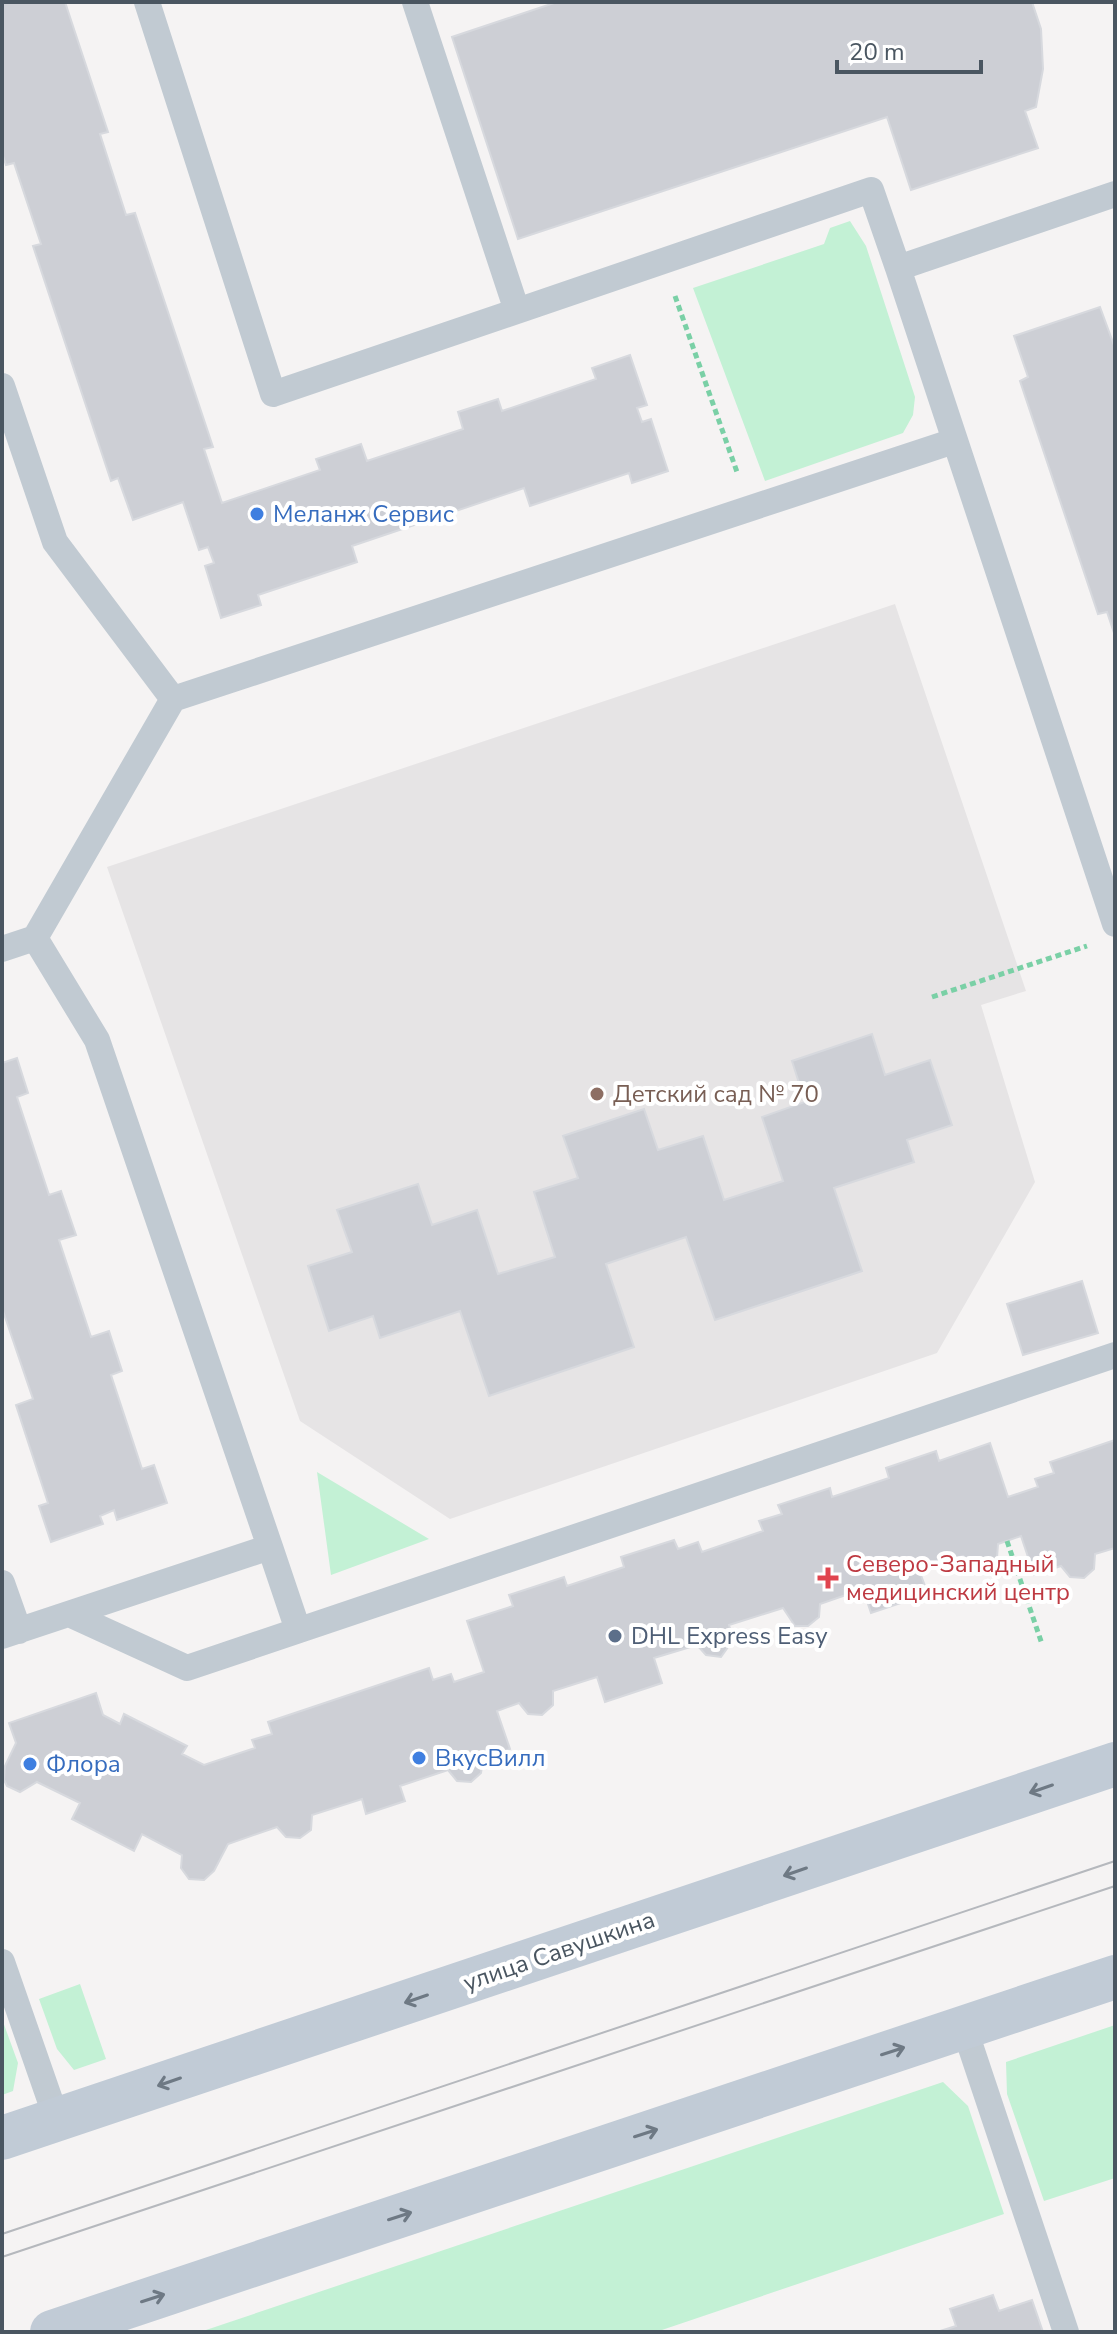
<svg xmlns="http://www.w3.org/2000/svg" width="1117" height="2334" viewBox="0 0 1117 2334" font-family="'Nunito Sans',sans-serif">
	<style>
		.education { fill: #e6e4e5 }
		.green { fill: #c3f1d5 }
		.building { fill: #cdcfd5; stroke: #d7d9de; stroke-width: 2 }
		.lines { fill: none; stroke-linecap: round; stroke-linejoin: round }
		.path { stroke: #7ad0a6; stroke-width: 5; stroke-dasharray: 6 4; stroke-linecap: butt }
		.lane { stroke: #c1cad2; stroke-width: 26 }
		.secondary { stroke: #c1cbd6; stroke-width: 44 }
		.tram { stroke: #b5b8bd; stroke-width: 2 }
		.oneway { stroke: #6e7984 }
		.shop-dot { fill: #3f7fe0; stroke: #fff; stroke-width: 3 }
		.education-dot { fill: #8d6e63; stroke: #fff; stroke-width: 3 }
		.health-dot { fill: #e0444e; stroke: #fff; stroke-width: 3 }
		.service-dot { fill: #5c6f8a; stroke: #fff; stroke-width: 3 }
		.labels { text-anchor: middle; stroke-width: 8; stroke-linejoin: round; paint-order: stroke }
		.shop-label { font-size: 24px; fill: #366cbe; stroke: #fff; text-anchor: start }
		.education-label { font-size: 24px; fill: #785e54; stroke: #fff; text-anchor: start }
		.health-label { font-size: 24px; fill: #be3a42; stroke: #fff; text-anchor: start }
		.service-label { font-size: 24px; fill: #4e5e75; stroke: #fff; text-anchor: start }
		.street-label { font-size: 24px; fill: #4a5661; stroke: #fff }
	</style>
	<rect width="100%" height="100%" fill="#f5f3f3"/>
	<path class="education" d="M 895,604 L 1026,991 L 981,1005 L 1035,1182 L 937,1353 L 450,1519 L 300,1421 L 107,867 Z"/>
	<path class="green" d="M 850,221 L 866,246 L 915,397 L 913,415 L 903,433 L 765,481 L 693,288 L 824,244 L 830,228 Z
		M 317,1472 L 429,1539 L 331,1575 Z
		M 80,1984 L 106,2059 L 74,2070 L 57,2049 L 39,1999 Z
		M 2,2019 L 18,2063 L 13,2091 L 2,2095 Z
		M 1115,2025 L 1115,2178 L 1044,2201 L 1007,2094 L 1006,2062 Z
		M 943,2082 L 968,2106 L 1004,2214 L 656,2332 L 200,2332 Z"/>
	<path class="building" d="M 2,2 L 65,2 L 108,132 L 100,134 L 126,215 L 135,213 L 213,447 L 204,449 L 222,503 L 320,470 L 316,459 L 361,444 L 367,461 L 463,429 L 458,412 L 498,399 L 502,411 L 596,379 L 592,368 L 630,355 L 647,405 L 637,408 L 642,422 L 651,419 L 668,471 L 632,483 L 629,473 L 530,506 L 524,488 L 352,546 L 357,562 L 258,595 L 261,605 L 221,618 L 205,566 L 214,563 L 208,547 L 199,550 L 183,502 L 133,520 L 118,478 L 111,481 L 33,246 L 41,244 L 14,163 L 6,165 L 2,153 Z
		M 557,2 L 1032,2 L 1041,29 L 1043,69 L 1036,107 L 1025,111 L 1038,148 L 911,190 L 887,117 L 518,239 L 452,37 Z
		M 1100,307 L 1115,348 L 1115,636 L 1107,612 L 1098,614 L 1020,381 L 1028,377 L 1014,336 Z
		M 872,1034 L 885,1075 L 930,1060 L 952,1125 L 907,1140 L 914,1162 L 834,1188 L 862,1271 L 715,1320 L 686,1237 L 606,1264 L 634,1347 L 489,1396 L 460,1311 L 380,1338 L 373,1316 L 329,1331 L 308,1266 L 352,1252 L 337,1210 L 418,1184 L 432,1225 L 477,1210 L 498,1274 L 555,1257 L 534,1192 L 578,1178 L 563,1136 L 644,1109 L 658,1150 L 703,1136 L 724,1200 L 783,1181 L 762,1117 L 805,1102 L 792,1061 Z
		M 17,1058 L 28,1093 L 17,1097 L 49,1195 L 61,1191 L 76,1235 L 59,1240 L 91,1337 L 109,1331 L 122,1371 L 111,1375 L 142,1469 L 154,1465 L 167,1503 L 117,1520 L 114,1510 L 100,1516 L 103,1524 L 51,1542 L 39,1506 L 48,1503 L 16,1405 L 33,1399 L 2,1308 L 2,1063 Z
		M 1082,1281 L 1098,1333 L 1023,1355 L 1007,1304 Z
		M 1115,1440 L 1115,1548 L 1095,1554 L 1094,1569 L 1084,1578 L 1070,1577 L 1061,1566 L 1034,1575 L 1021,1536 L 998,1544 L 997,1558 L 987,1567 L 972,1566 L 963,1556 L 919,1570 L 928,1594 L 871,1613 L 863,1589 L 820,1604 L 819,1617 L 808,1626 L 795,1626 L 783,1608 L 729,1625 L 733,1640 L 721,1657 L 706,1655 L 697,1645 L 654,1658 L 662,1683 L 605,1702 L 597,1677 L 553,1691 L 553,1705 L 542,1715 L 528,1714 L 519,1703 L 497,1711 L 510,1749 L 483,1759 L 481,1773 L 471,1782 L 457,1781 L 448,1770 L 400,1786 L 405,1801 L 366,1814 L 362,1799 L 312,1815 L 311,1830 L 300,1838 L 286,1837 L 277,1827 L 228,1844 L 214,1871 L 204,1880 L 189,1879 L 181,1868 L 182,1855 L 142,1834 L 134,1851 L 72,1819 L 80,1803 L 37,1782 L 20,1792 L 7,1786 L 4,1780 L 5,1766 L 16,1743 L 9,1723 L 96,1693 L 103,1715 L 120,1724 L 124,1714 L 187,1746 L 182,1754 L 204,1765 L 255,1748 L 252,1740 L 272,1734 L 268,1722 L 429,1668 L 433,1680 L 451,1674 L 454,1682 L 484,1672 L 467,1621 L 513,1606 L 509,1595 L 564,1577 L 567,1586 L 624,1567 L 621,1557 L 674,1540 L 678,1549 L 698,1542 L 702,1552 L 763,1531 L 759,1521 L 782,1514 L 778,1505 L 830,1488 L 832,1497 L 889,1478 L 886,1468 L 936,1451 L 939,1461 L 990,1443 L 1008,1497 L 1038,1487 L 1035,1479 L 1054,1473 L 1050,1462 Z
		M 993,2295 L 999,2311 L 1032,2300 L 1043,2332 L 937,2332 L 956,2326 L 950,2309 Z"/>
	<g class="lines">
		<path class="path" d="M 675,296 L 737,472
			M 932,997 L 1087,946
			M 1007,1541 L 1042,1644"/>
		<path class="lane" d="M 147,2 L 273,394 L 517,311 L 415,2
			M 1115,194 L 898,268 L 1115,924
			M 517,311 L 871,190 L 898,268
			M 2,386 L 55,542 L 173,699 L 954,441
			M 173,699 L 35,938 L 97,1040 L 270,1547
			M 2,949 L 35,938
			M 2,1583 L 19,1631
			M 69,1614 L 187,1668 L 1115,1355
			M 2,1636 L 270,1547 L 298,1630
			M 2,1962 L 57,2120
			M 964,2027 L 1066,2332"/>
		<path class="secondary" d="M 2,2138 L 1115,1764
			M 52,2332 L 1115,1977"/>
		<path class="tram" d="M 2,2234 L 1115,1861
			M 2,2257 L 1115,1886"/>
	</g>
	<defs><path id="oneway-shaft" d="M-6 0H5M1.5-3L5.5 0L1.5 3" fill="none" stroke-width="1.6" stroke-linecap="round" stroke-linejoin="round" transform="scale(2)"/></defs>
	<g class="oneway">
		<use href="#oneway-shaft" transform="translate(1041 1789) rotate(161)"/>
		<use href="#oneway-shaft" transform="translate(795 1872) rotate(161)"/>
		<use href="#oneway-shaft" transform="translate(416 1999) rotate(161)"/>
		<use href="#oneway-shaft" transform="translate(893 2051) rotate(-18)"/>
		<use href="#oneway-shaft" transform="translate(169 2082) rotate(161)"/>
		<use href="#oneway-shaft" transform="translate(646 2133) rotate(-18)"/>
		<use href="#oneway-shaft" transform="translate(400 2216) rotate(-18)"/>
		<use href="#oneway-shaft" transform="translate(153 2298) rotate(-18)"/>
	</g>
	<g class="shop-dot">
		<circle cx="257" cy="514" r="8"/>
		<circle cx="419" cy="1758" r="8"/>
		<circle cx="30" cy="1764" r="8"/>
	</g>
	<circle class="education-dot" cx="597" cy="1094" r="8"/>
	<path class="health-dot" d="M824 1566h8v8h8v8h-8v8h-8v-8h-8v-8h8z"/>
	<circle class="service-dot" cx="615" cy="1636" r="8"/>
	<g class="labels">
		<g class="shop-label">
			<text x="273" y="522">Меланж Сервис</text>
			<text x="435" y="1766">ВкусВилл</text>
			<text x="46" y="1772">Флора</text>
		</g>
		<g class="education-label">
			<text x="613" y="1102">Детский сад № 70</text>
		</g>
		<g class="health-label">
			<text x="846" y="1572">Северо-Западный<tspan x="846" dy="28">медицинский центр</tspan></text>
		</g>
		<g class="service-label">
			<text x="631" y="1644">DHL Express Easy</text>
		</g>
		<g class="street-label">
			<text transform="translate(559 1951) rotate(-19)" y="8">улица Савушкина</text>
		</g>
	</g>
	<rect width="1117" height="2334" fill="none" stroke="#4a5661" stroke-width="8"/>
	<path d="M837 60v12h144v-12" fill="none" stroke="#4a5661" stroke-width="4"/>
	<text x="849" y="60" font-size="24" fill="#4a5661" stroke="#ffffff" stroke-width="6" paint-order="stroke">20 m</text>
</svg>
